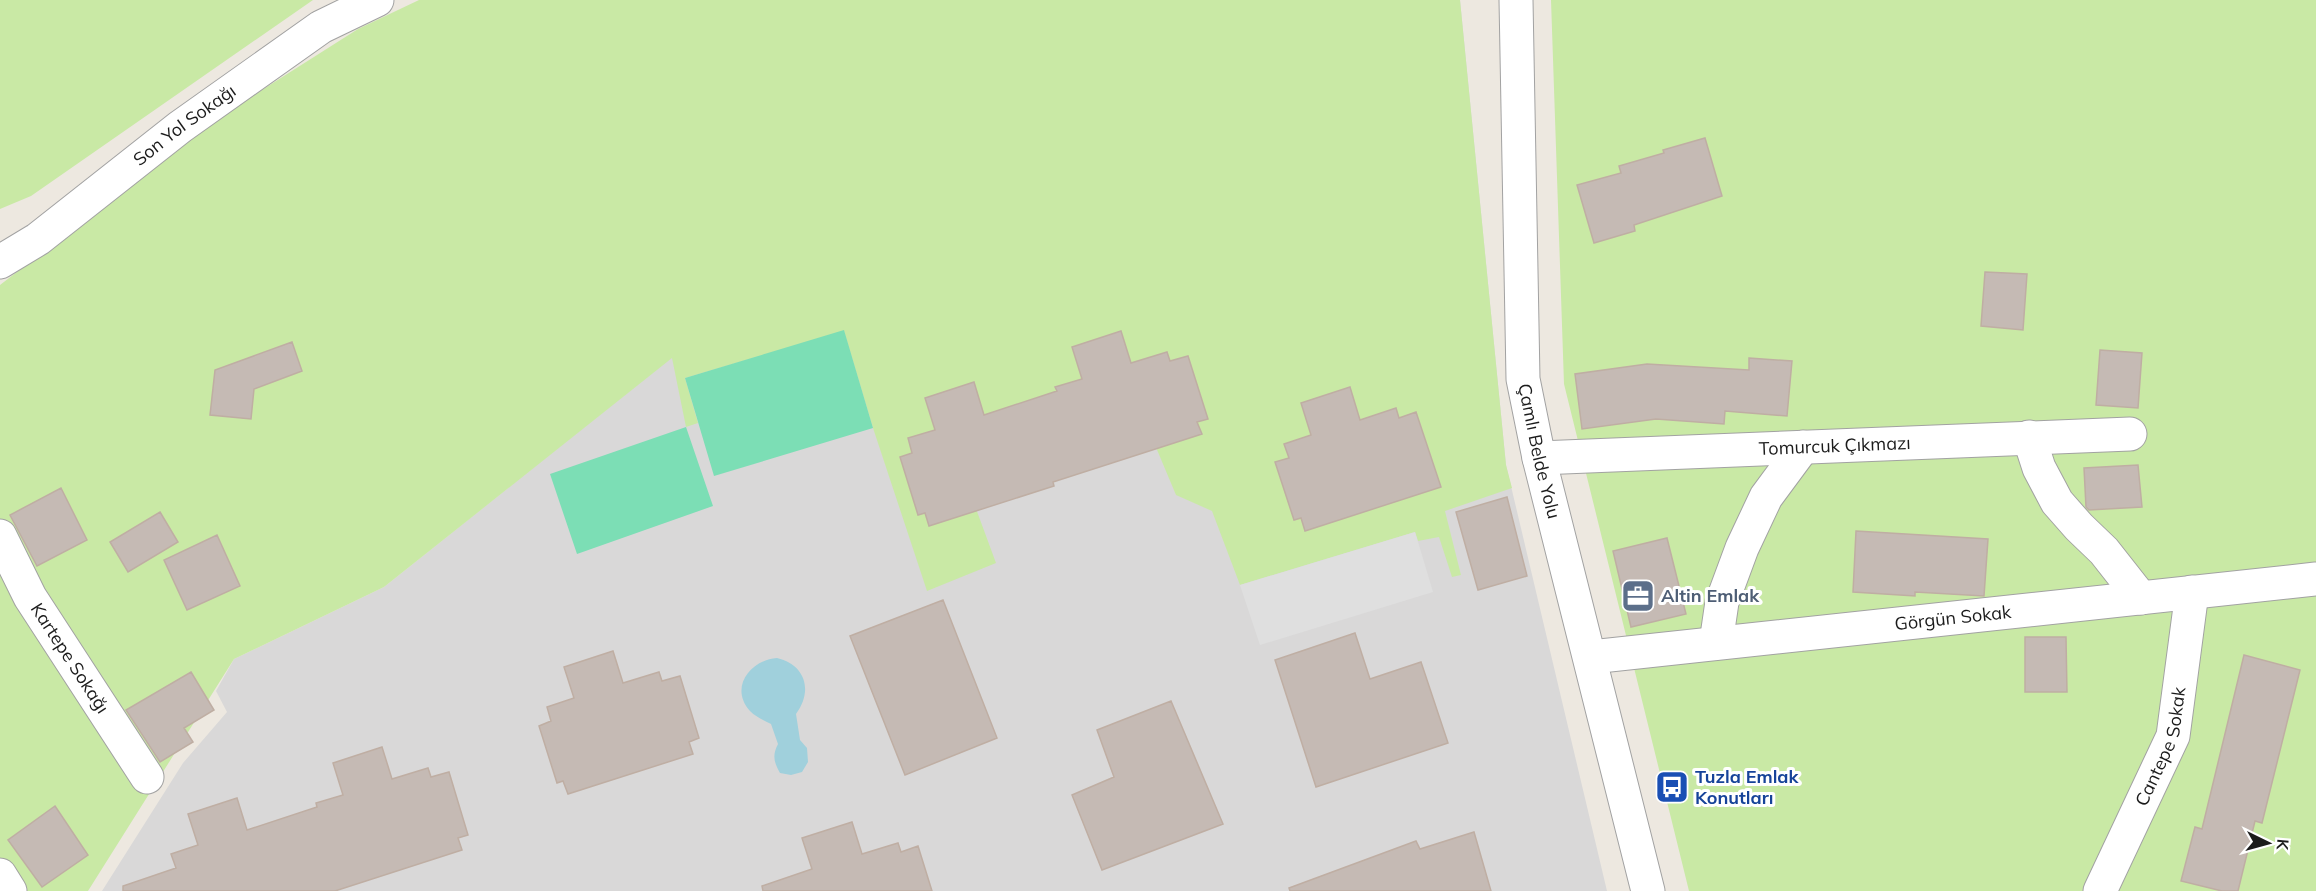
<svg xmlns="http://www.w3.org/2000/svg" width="2316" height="891" viewBox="0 0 2316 891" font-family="Mulish,sans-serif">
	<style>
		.residential { fill: #d9d8d8 }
		.grass { fill: #c9e9a5 }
		.pitch { fill: #7cdeb5 }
		.parking { fill: #dfdfdf }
		.water { fill: #a0d0dc }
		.building { fill: #c5bab4; stroke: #bfaea3; stroke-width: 1.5 }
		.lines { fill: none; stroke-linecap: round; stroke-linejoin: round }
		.minor-casing { stroke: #a2a2a2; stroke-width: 35 }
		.minor { stroke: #fff; stroke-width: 33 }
		.labels { text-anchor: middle; stroke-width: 6; stroke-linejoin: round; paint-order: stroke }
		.street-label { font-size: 18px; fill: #1b1b1b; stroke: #fff }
		.service-label { font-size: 18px; font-weight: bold; fill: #4e5e75; stroke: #fff; text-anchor: start }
		.transit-label { font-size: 18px; font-weight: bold; fill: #164399; stroke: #fff; text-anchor: start }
	</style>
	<rect width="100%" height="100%" fill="#ede8e0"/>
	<path class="residential" d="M 1460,0 L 1506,465 L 1607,891 L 102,891 L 183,763 L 227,712 L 216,691 L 234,659 L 384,587 L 815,243 Z"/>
	<path class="grass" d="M 0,0 L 313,0 L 31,196 L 0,209 Z
		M 419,0 L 1460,0 L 1506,465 L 1512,488 L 1445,511 L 1461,575 L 1452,577 L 1439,537 L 1418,541 L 1415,532 L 1240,585 L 1212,511 L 1176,495 L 1155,445 L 975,506 L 996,563 L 927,591 L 873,428 L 844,331 L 685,378 L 698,423 L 686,427 L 672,358 L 384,587 L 234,659 L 88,891 L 0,891 L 0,285 L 213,121 L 358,29 Z
		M 1551,0 L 2316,0 L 2316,891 L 1689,891 L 1564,384 Z"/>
	<path class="pitch" d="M 844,330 L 873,428 L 714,476 L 685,378 Z
		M 686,427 L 713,506 L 577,554 L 550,474 Z"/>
	<path class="parking" d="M 1415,532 L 1433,592 L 1260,645 L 1240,585 Z"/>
	<path class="water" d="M 777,658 C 806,665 813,691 796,714 L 800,740 L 807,748 L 808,762 L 802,772 L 791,775 L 780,773 C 774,762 772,756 778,744 L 771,724 C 763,720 756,717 750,711 C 729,688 750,660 777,658 Z"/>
	<path class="building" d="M 1705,138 L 1722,196 L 1634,225 L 1635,231 L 1594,243 L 1577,185 L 1621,173 L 1619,166 L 1664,153 L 1663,150 Z
		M 1985,272 L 2027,274 L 2023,330 L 1981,326 Z
		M 1121,331 L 1131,363 L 1167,352 L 1170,361 L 1188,356 L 1208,419 L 1197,422 L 1202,434 L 1053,482 L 1054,486 L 929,526 L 925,513 L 918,515 L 900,457 L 912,453 L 908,438 L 935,430 L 925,398 L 974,382 L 984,415 L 1057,391 L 1055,387 L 1082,379 L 1072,347 Z
		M 292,342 L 302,371 L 254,389 L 251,419 L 210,415 L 215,370 Z
		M 2100,350 L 2142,353 L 2138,408 L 2096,405 Z
		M 1749,358 L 1792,361 L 1787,416 L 1725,411 L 1724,424 L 1656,419 L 1582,429 L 1575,374 L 1647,364 L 1749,370 Z
		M 1350,387 L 1360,420 L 1396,408 L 1399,418 L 1416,412 L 1441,487 L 1305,531 L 1301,518 L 1294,520 L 1275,462 L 1289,458 L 1284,444 L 1311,435 L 1301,403 Z
		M 2138,465 L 2142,507 L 2089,510 L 2086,507 L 2084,468 Z
		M 61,488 L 87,540 L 37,566 L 10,515 Z
		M 1507,497 L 1527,576 L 1478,590 L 1456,512 Z
		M 160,512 L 178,542 L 128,572 L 110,542 Z
		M 1856,531 L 1988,539 L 1984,596 L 1915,592 L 1915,596 L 1853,592 Z
		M 217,535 L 240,586 L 187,610 L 164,560 Z
		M 1667,538 L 1686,614 L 1631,627 L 1613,551 Z
		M 943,600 L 997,738 L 905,775 L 850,636 Z
		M 1355,633 L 1370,679 L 1421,662 L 1448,743 L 1316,787 L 1275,660 Z
		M 2025,637 L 2066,637 L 2067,692 L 2025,692 Z
		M 613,651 L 623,683 L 659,672 L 662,681 L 680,676 L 699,738 L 689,742 L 693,754 L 568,794 L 563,781 L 557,783 L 539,726 L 551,721 L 547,707 L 574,698 L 564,667 Z
		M 2244,655 L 2300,670 L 2262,823 L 2255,821 L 2238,891 L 2222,891 L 2181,881 L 2195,827 L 2202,829 Z
		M 191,672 L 214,710 L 184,728 L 193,742 L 160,762 L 126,710 Z
		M 1171,701 L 1223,824 L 1102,870 L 1072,795 L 1114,777 L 1097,730 Z
		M 382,747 L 392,779 L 428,768 L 431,777 L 449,772 L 468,835 L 458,838 L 462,850 L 335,891 L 123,891 L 123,886 L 176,868 L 171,854 L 198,845 L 188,814 L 237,798 L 247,830 L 317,807 L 316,803 L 343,795 L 333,763 Z
		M 55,806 L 88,855 L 42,887 L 8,840 Z
		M 852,822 L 862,854 L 898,843 L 901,852 L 918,846 L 932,891 L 763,891 L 762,886 L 812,869 L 802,838 Z
		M 1474,832 L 1491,891 L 1290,891 L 1289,888 L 1416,841 L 1420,849 Z"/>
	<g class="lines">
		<g class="minor-casing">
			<g id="minor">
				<path id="s1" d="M 1516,0 L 1523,379 L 1539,458 L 1648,891"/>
				<path id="s2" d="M 0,262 L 38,239 L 180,127 L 321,27 L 377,0"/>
				<path d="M 2029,437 L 2039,468 L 2057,502 L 2079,527 L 2104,551 L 2141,598"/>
				<path id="s3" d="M 1539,458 L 2130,434"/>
				<path id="s4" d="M 0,536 L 30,597 L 147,777"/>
				<path d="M 1716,643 L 1722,602 L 1742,548 L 1766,497 L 1803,447"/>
				<path id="s5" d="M 1591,657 L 2316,579"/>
				<path d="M 0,875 L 10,891"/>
				<path id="s6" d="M 2100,891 L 2173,736 L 2192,592"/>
			</g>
		</g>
		<use href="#minor" class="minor"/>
	</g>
	<defs>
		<g id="office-square" transform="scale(1.725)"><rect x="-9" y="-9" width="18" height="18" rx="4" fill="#5c6f8a" stroke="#fff"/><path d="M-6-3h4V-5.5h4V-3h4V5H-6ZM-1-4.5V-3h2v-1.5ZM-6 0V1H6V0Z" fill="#fff"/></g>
		<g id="bus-square" transform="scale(1.725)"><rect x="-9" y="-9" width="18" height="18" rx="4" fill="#1a4fb4" stroke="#fff"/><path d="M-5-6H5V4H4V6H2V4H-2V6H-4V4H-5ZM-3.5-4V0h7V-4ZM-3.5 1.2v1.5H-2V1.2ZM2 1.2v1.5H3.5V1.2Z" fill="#fff"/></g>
	</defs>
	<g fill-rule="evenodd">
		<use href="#office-square" x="1638" y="596"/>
		<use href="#bus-square" x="1672" y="787"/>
	</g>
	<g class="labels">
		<g class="street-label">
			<text dy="6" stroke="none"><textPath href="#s2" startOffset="230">Son Yol Sokağı</textPath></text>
			<text dy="6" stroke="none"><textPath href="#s3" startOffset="296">Tomurcuk Çıkmazı</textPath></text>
			<text dy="6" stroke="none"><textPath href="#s1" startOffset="453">Çamlı Belde Yolu</textPath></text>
			<text dy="6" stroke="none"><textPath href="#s5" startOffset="364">Görgün Sokak</textPath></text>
			<text dy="6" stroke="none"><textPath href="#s4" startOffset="141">Kartepe Sokağı</textPath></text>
			<text dy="6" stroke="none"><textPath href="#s6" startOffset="158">Cantepe Sokak</textPath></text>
		</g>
		<g class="service-label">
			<text x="1661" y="602">Altin Emlak</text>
		</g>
		<g class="transit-label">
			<text x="1695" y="783">Tuzla Emlak<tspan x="1695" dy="21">Konutları</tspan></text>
		</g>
	</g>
	<g transform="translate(2268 843) rotate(95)" stroke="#ffffff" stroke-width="4.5" paint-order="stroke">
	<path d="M0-4.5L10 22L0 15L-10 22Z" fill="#1b1b1b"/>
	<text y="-9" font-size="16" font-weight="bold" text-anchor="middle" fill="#1b1b1b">K</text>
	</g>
</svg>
